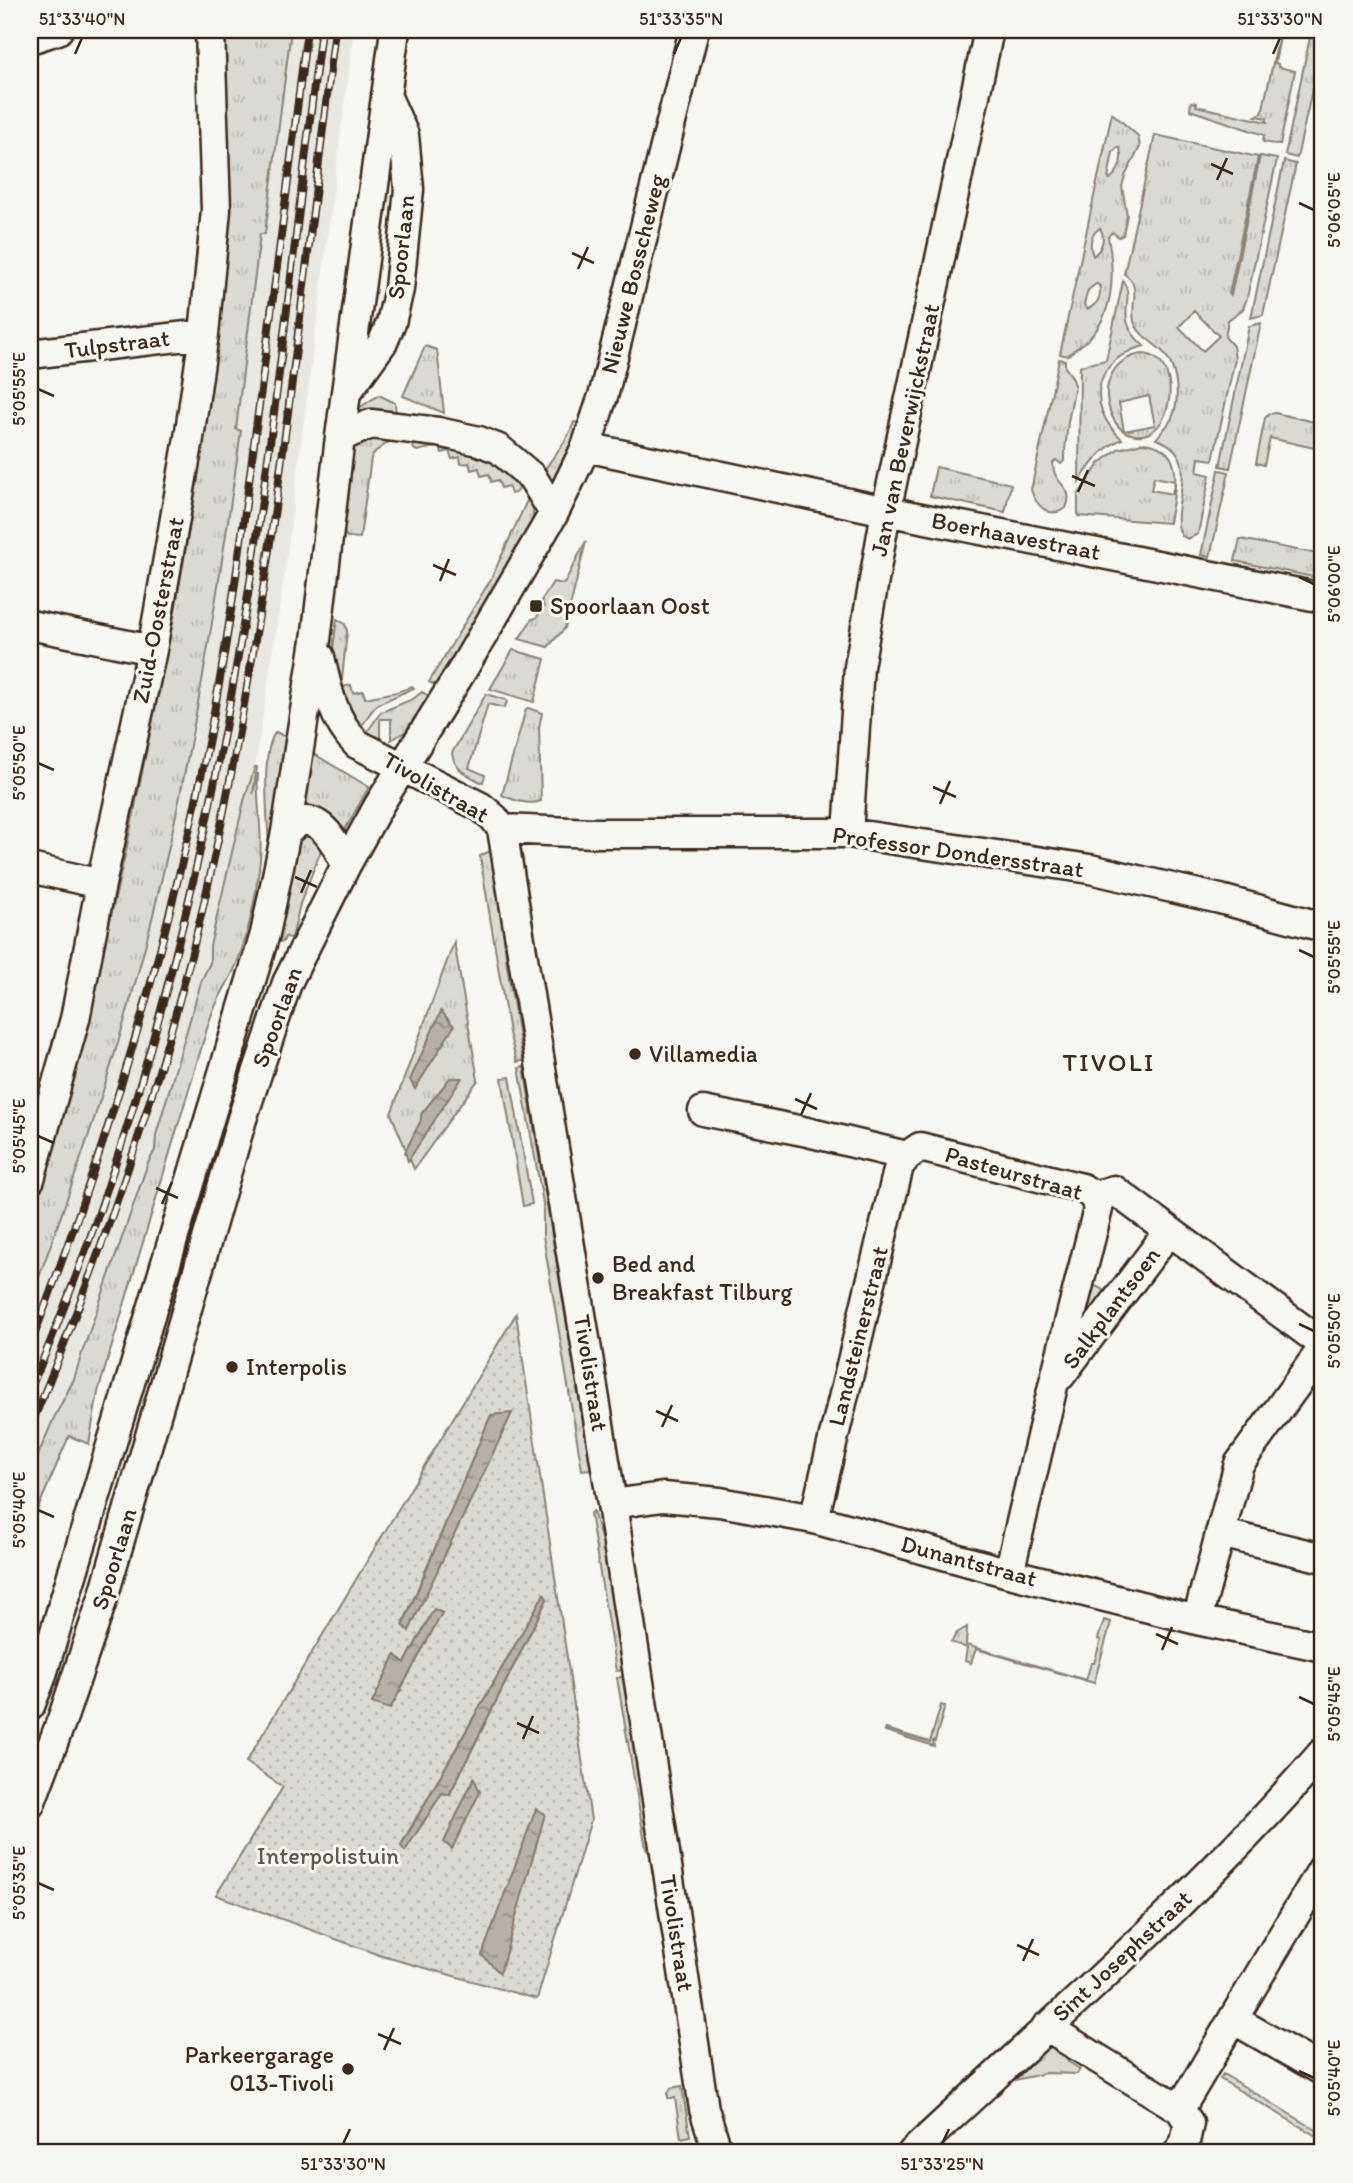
<svg xmlns="http://www.w3.org/2000/svg" width="1353" height="2183" viewBox="0 0 1353 2183" font-family="Itim,sans-serif">
	<style>
		.built { fill: #e8e7e2 }
		.grass { fill: url(#grass-tufts); stroke: #8a8278; stroke-width: 2; fill-rule: evenodd }
		.park { fill: url(#park-dots); stroke: #8a8278; stroke-width: 2; fill-rule: evenodd }
		.water { fill: url(#water-ripples); stroke: #857a71; stroke-width: 2 }
		.lines { fill: none; stroke-linecap: round; stroke-linejoin: round }
		.minor-casing { stroke: #3b2a1e; stroke-width: 33 }
		.minor { stroke: #f6f6f2; stroke-width: 28 }
		.rail-casing { stroke: #3b2a1e; stroke-width: 8 }
		.rail { stroke: #f6f6f2; stroke-width: 5; stroke-dasharray: 16; stroke-linecap: butt }
		.ticks { fill: none; stroke: #3b2a1e; stroke-width: 2.5 }
		.poi-dot { fill: #3b2a1e; stroke: #f6f6f2; stroke-width: 2.5 }
		.labels { text-anchor: middle; stroke-width: 6; stroke-linejoin: round; paint-order: stroke }
		.street-label { font-size: 24px; fill: #3b2a1e; stroke: #f6f6f2 }
		.poi-label { font-size: 24px; fill: #3b2a1e; stroke: #f6f6f2; text-anchor: start }
		.park-label { font-size: 24px; fill: #63564b; stroke: #f6f6f2 }
		.neighbourhood-label { font-size: 26px; letter-spacing: 2px; fill: #3b2a1e; stroke: #f6f6f2 }
		.neatline { fill: none; stroke: #3b2a1e; stroke-width: 2.5 }
		.ticks-label { font-size: 18px; text-anchor: middle; fill: #3b2a1e }
	</style>
	<defs>
		<pattern id="grass-tufts" width="24" height="20" patternUnits="userSpaceOnUse" patternTransform="scale(1.75)"><rect width="24" height="20" fill="#dad9d3"/><path d="M3 7l-1-3M5 7V3M7 7l1-3M15 17l-1-3M17 17v-4M19 17l1-3" fill="none" stroke="#bcbab5"/></pattern>
		<pattern id="park-dots" width="8" height="8" patternUnits="userSpaceOnUse" patternTransform="scale(1.75)"><rect width="8" height="8" fill="#dad9d3"/><path d="M2 2h.1M6 6h.1" fill="none" stroke="#bcbab5" stroke-width="1.8" stroke-linecap="round"/></pattern>
		<pattern id="water-ripples" width="26" height="14" patternUnits="userSpaceOnUse" patternTransform="scale(1.75)"><rect width="26" height="14" fill="#b6b0a9"/><path d="M2 4q2-2 4 0t4 0M15 11q2-2 4 0t4 0" fill="none" stroke="#958f89"/></pattern>
	</defs>
	<rect width="100%" height="100%" fill="#f6f6f2"/>
	<filter id="ink" filterUnits="userSpaceOnUse"><feTurbulence type="fractalNoise" baseFrequency=".0143" numOctaves="2"/><feDisplacementMap in="SourceGraphic" scale="14" xChannelSelector="R" yChannelSelector="G"/><feConvolveMatrix kernelMatrix="1 2 1 2 8 2 1 2 1" color-interpolation-filters="sRGB"/></filter>
	<g filter="url(#ink)">
		<path class="built" d="M 291,30 L 354,30 L 283,585 L 255,767 L 244,801 L 210,946 L 210,963 L 202,979 L 156,1135 L 155,1150 L 148,1163 L 82,1353 L 79,1367 L 53,1420 L 30,1478 L 30,1302 L 100,1102 L 139,969 L 162,882 L 193,739 L 211,638 L 241,431 L 236,430 L 260,233 L 265,233 Z"/>
		<path class="grass" d="M 217,30 L 291,30 L 265,234 L 260,234 L 236,429 L 241,431 C 218,595 192,758 152,919 C 120,1049 76,1176 30,1302 L 30,1207 L 58,1119 L 96,981 L 127,846 L 174,616 L 193,507 L 209,402 L 218,324 Z
			M 1280,31 L 1281,31 L 1275,63 L 1278,64 L 1278,67 L 1295,71 L 1280,145 L 1263,142 L 1264,135 L 1190,110 L 1191,102 L 1197,103 L 1196,106 L 1267,122 L 1267,118 L 1256,116 L 1262,113 Z
			M 1310,37 L 1323,40 L 1323,56 L 1318,82 L 1323,84 L 1323,92 L 1312,90 L 1297,158 L 1285,155 Z
			M 1112,113 L 1138,136 L 1140,147 L 1125,176 L 1122,187 L 1127,215 L 1123,235 L 1119,237 L 1112,232 L 1108,237 C 1114,268 1115,308 1093,334 C 1086,343 1076,348 1067,356 L 1060,354 ZM 1117,148 L 1120,148 C 1123,161 1120,171 1110,179 L 1108,178 L 1113,152 ZM 1100,228 C 1106,238 1102,249 1093,256 C 1089,246 1090,234 1100,228 ZM 1096,284 L 1099,285 C 1102,296 1098,305 1087,309 L 1084,304 L 1088,290 Z
			M 1155,135 L 1258,157 L 1229,294 L 1231,295 L 1260,156 L 1277,159 L 1247,298 L 1243,309 L 1228,320 L 1225,337 L 1233,346 L 1235,359 L 1213,460 L 1199,458 L 1197,472 L 1210,475 L 1198,534 L 1188,539 L 1182,536 C 1165,510 1208,455 1156,439 C 1161,432 1168,426 1172,418 C 1181,398 1177,366 1162,351 C 1152,341 1141,337 1135,324 C 1128,306 1144,286 1124,274 ZM 1194,311 L 1219,336 L 1203,351 L 1179,327 Z
			M 1284,161 L 1296,164 L 1263,315 L 1251,318 Z
			M 1123,281 C 1137,301 1111,317 1144,346 C 1094,359 1084,406 1122,439 C 1101,448 1091,464 1079,482 L 1080,366 L 1106,360 Z
			M 1261,323 L 1230,468 L 1220,466 L 1249,326 Z
			M 425,346 L 437,350 L 444,413 L 403,396 Z
			M 1142,354 C 1185,355 1175,447 1131,434 C 1121,432 1116,425 1112,416 C 1100,389 1110,359 1142,354 ZM 1149,396 L 1155,425 L 1124,431 L 1119,403 Z
			M 1059,359 L 1065,360 L 1065,367 L 1072,377 L 1075,385 L 1068,422 L 1064,461 L 1061,464 L 1056,460 L 1053,463 C 1053,487 1076,485 1066,508 C 1049,520 1036,505 1031,490 Z
			M 379,395 L 395,403 L 396,416 L 360,420 L 354,413 L 356,410 Z
			M 1275,413 L 1323,424 L 1323,450 L 1270,438 L 1264,465 L 1256,463 L 1265,418 L 1269,414 Z
			M 574,422 L 581,424 L 553,490 L 540,477 C 551,458 567,443 574,422 Z
			M 370,436 L 392,440 L 376,451 L 371,458 L 360,538 L 347,537 L 339,524 L 352,452 L 360,441 Z
			M 419,436 L 501,454 L 511,460 L 523,480 L 517,492 L 511,494 L 508,486 L 501,488 L 498,480 L 491,482 L 489,474 L 481,476 L 479,468 L 471,470 L 469,463 L 461,464 L 460,457 L 452,459 L 449,451 L 442,453 L 440,446 L 417,451 L 414,449 L 411,443 L 412,440 Z
			M 1142,443 C 1189,446 1174,492 1169,523 L 1078,516 L 1078,495 L 1099,464 L 1118,449 ZM 1154,477 L 1175,481 L 1172,494 L 1151,490 Z
			M 936,467 L 1011,484 L 1005,512 L 930,496 Z
			M 1219,470 L 1229,472 L 1210,557 L 1201,555 Z
			M 530,494 L 534,503 L 532,524 L 475,622 L 435,685 L 429,682 L 491,579 Z
			M 1240,539 L 1323,555 L 1323,579 L 1235,561 Z
			M 586,541 L 565,628 L 548,647 L 519,639 L 532,619 L 536,618 L 544,606 L 541,601 L 553,582 L 564,584 Z
			M 337,619 L 345,624 L 347,631 L 342,679 L 343,687 L 351,685 L 353,693 L 363,691 L 365,698 C 381,694 399,694 412,686 L 414,688 L 378,704 L 370,713 L 359,731 L 330,670 Z
			M 513,650 L 545,659 L 534,702 L 490,689 Z
			M 422,692 L 429,696 L 405,732 L 391,740 L 391,719 L 380,719 L 380,741 L 365,735 L 381,712 L 413,699 Z
			M 486,694 L 506,700 L 507,702 L 504,708 L 488,704 L 469,768 L 485,775 L 483,782 L 481,782 C 468,775 454,770 452,753 Z
			M 528,708 L 542,713 L 539,727 L 541,801 C 528,806 514,800 502,795 L 526,709 Z
			M 276,732 L 289,739 L 269,853 C 269,827 259,750 276,732 Z
			M 309,751 L 369,787 L 343,833 L 303,814 Z
			M 255,767 L 257,767 L 253,794 L 258,773 C 256,802 263,831 260,860 C 257,892 248,940 234,970 C 226,987 216,1001 210,1019 L 98,1392 L 89,1444 L 69,1436 L 30,1527 L 30,1478 L 32,1469 L 53,1420 L 74,1379 L 82,1353 L 148,1163 L 155,1150 L 156,1135 L 202,979 L 210,963 L 210,946 L 244,801 Z
			M 311,833 L 321,849 L 320,853 L 300,904 L 292,938 L 285,937 L 283,942 L 275,940 L 297,841 L 300,836 Z
			M 492,850 L 497,865 L 507,966 L 523,1061 L 517,1062 L 509,1033 L 480,856 Z
			M 454,942 L 478,1080 L 414,1169 L 391,1114 Z
			M 524,1067 L 591,1469 L 582,1470 L 543,1236 L 543,1203 L 519,1068 Z
			M 510,1077 L 532,1204 L 523,1206 L 502,1078 Z
			M 1088,1282 L 1109,1293 L 1083,1325 Z
			M 593,1511 L 606,1555 L 625,1670 L 616,1671 L 590,1513 Z
			M 1104,1620 L 1111,1622 L 1094,1683 L 976,1649 L 971,1663 L 965,1661 L 967,1648 L 951,1642 L 957,1633 L 967,1627 L 966,1645 L 1086,1680 L 1091,1663 L 1094,1663 L 1101,1640 L 1098,1639 Z
			M 626,1676 L 651,1855 L 646,1849 L 617,1678 Z
			M 941,1705 L 945,1706 L 935,1741 L 933,1741 L 934,1746 L 885,1731 L 886,1729 L 930,1742 Z
			M 1051,2044 L 1070,2055 L 1067,2061 L 1080,2069 L 1077,2074 L 1046,2073 L 1015,2080 Z
			M 1223,2074 L 1323,2134 L 1323,2140 L 1220,2079 Z
			M 682,2086 L 690,2136 L 681,2138 L 675,2098 L 668,2098 L 668,2093 L 671,2088 Z"/>
		<path class="park" d="M 516,1314 L 591,1820 L 537,1999 L 382,1956 L 216,1895 L 283,1787 L 246,1762 ZM 511,1414 L 409,1630 L 403,1624 L 491,1415 ZM 544,1594 L 547,1599 L 450,1794 L 442,1793 L 405,1850 L 401,1845 ZM 434,1609 L 442,1613 L 390,1709 L 396,1656 L 405,1663 ZM 474,1779 L 452,1848 L 451,1848 L 445,1842 Z"/>
		<path class="water" d="M 441,1011 L 454,1026 L 415,1089 L 410,1080 Z
			M 450,1078 L 462,1078 L 408,1161 L 405,1152 L 421,1120 L 421,1114 Z
			M 512,1413 L 412,1624 L 409,1631 L 403,1625 L 491,1415 Z
			M 544,1594 L 547,1599 L 449,1795 L 442,1793 L 405,1851 L 401,1846 Z
			M 434,1609 L 442,1613 L 390,1709 L 372,1703 L 395,1655 L 405,1663 Z
			M 474,1778 L 480,1792 L 452,1849 L 444,1842 Z
			M 536,1809 L 545,1814 L 500,1973 L 482,1955 Z"/>
		<g class="lines">
			<g class="minor-casing">
				<path id="minor" d="M 30,39 L 58,30
					M 30,354 L 204,334
					M 349,389 L 383,342 L 391,323 L 399,289 L 409,189 L 404,135 L 386,95
					M 340,437 L 371,424 L 438,432 L 479,441 L 499,449 L 532,477 L 554,513
					M 586,447 L 886,511 L 1323,598
					M 30,625 L 152,650
					M 320,657 C 327,689 333,720 357,744 L 481,807 L 494,818 L 502,829 L 612,1504 L 704,2109 L 718,2153
					M 502,829 L 594,833 L 848,833 L 1090,869 L 1220,899 L 1323,927
					M 286,832 C 291,828 298,821 305,821 C 325,820 339,850 346,865
					M 848,833 L 859,667 L 886,511 L 989,30
					M 30,868 L 101,884
					M 703,1111 L 803,1131 L 907,1156 L 920,1147 L 1082,1188 L 1094,1196 L 1114,1190 L 1323,1344
					M 30,1179 L 75,1019 L 101,884 L 152,650 L 189,438 L 204,334 L 216,210 L 210,30
					M 1061,1375 L 1169,1231
					M 612,1504 L 663,1497 L 720,1502 L 814,1519 L 1009,1573 L 1197,1620 L 1323,1647
					M 814,1519 L 899,1166 L 907,1156
					M 1220,1533 L 1323,1558
					M 1009,1573 L 1053,1386 L 1098,1209 L 1094,1196
					M 1197,1620 L 1239,1464 L 1323,1348
					M 30,1706 L 41,1678 L 265,934 L 286,832 L 316,640 L 340,437 L 395,30
					M 30,1804 L 64,1714 L 103,1598 L 242,1119 L 287,983 L 346,865 L 379,805 L 463,669 L 554,513 L 586,447 L 604,393 L 694,30
					M 1323,1868 L 1233,2019 L 1323,2071
					M 1046,2027 L 1180,2109 L 1189,2123 L 1185,2142 L 1178,2153
					M 1180,2109 L 1233,2019
					M 912,2153 C 1051,2022 1199,1896 1323,1752"/>
			</g>
			<use href="#minor" class="minor"/>
			<g class="rail-casing">
				<path id="rail" d="M 30,1346 C 108,1145 170,940 211,728 C 231,624 244,519 258,413 C 275,285 291,158 307,30
					M 30,1390 C 123,1176 184,948 227,718 C 269,491 292,259 321,30
					M 30,1428 C 105,1248 169,1063 211,872 C 272,595 300,311 335,30"/>
			</g>
			<use href="#rail" class="rail"/>
		</g>
	</g>
	<path class="ticks" d="M 75,54 L 82,38M 674,54 L 681,38M 1273,54 L 1280,38M 1211,164 L 1233,174M 1217,180 L 1227,158M 1299,203 L 1314,210M 572,253 L 594,263M 578,269 L 588,247M 38,389 L 54,396M 1072,476 L 1095,486M 1078,492 L 1088,470M 433,565 L 456,575M 1299,577 L 1314,584M 440,581 L 449,559M 38,763 L 54,770M 933,787 L 956,797M 940,804 L 950,781M 295,877 L 317,887M 301,893 L 311,870M 1299,950 L 1314,957M 795,1099 L 817,1109M 801,1115 L 811,1093M 38,1136 L 54,1143M 156,1188 L 178,1198M 162,1204 L 172,1182M 1299,1324 L 1314,1331M 656,1411 L 678,1421M 662,1427 L 672,1405M 38,1510 L 54,1517M 1156,1634 L 1178,1644M 1162,1650 L 1172,1627M 1299,1697 L 1314,1704M 517,1723 L 539,1733M 523,1739 L 533,1716M 38,1883 L 54,1890M 1017,1945 L 1039,1955M 1023,1961 L 1033,1939M 378,2034 L 401,2044M 384,2050 L 394,2028M 1299,2071 L 1314,2078M 343,2144 L 350,2129M 942,2144 L 949,2129"/>
	<g class="poi-dot">
		<rect x="529" y="599" width="14" height="14" rx="3.5"/>
		<circle cx="635" cy="1054" r="7"/>
		<circle cx="598" cy="1278" r="7"/>
		<circle cx="232" cy="1367" r="7"/>
		<circle cx="348" cy="2069" r="7"/>
	</g>
	<g class="labels">
		<g class="street-label">
			<text transform="translate(401 247) rotate(-84)" y="8">Spoorlaan</text>
			<text transform="translate(633 274) rotate(-76)" y="8">Nieuwe Bosscheweg</text>
			<text transform="translate(117 344) rotate(-7)" y="8">Tulpstraat</text>
			<text transform="translate(905 430) rotate(-78)" y="8">Jan van Beverwijckstraat</text>
			<text transform="translate(1016 536) rotate(11)" y="8">Boerhaavestraat</text>
			<text transform="translate(158 610) rotate(-79)" y="8">Zuid-Oosterstraat</text>
			<text transform="translate(436 787) rotate(30)" y="8">Tivolistraat</text>
			<text transform="translate(958 852) rotate(8)" y="8">Professor Dondersstraat</text>
			<text transform="translate(277 1017) rotate(-70)" y="8">Spoorlaan</text>
			<text transform="translate(1014 1173) rotate(16)" y="8">Pasteurstraat</text>
			<text transform="translate(1111 1308) rotate(-53)" y="8">Salkplantsoen</text>
			<text transform="translate(858 1336) rotate(-76)" y="8">Landsteinerstraat</text>
			<text transform="translate(591 1373) rotate(81)" y="8">Tivolistraat</text>
			<text transform="translate(114 1559) rotate(-73)" y="8">Spoorlaan</text>
			<text transform="translate(969 1561) rotate(15)" y="8">Dunantstraat</text>
			<text transform="translate(677 1933) rotate(81)" y="8">Tivolistraat</text>
			<text transform="translate(1122 1956) rotate(-43)" y="8">Sint Josephstraat</text>
		</g>
		<g class="poi-label">
			<text x="550" y="614">Spoorlaan Oost</text>
			<text x="649" y="1062">Villamedia</text>
			<text x="612" y="1272">Bed and<tspan x="612" dy="28">Breakfast Tilburg</tspan></text>
			<text x="246" y="1375">Interpolis</text>
			<text x="334" y="2063" text-anchor="end">Parkeergarage<tspan x="334" dy="28">013-Tivoli</tspan></text>
		</g>
		<g class="park-label">
			<text x="328" y="1864">Interpolistuin</text>
		</g>
		<g class="neighbourhood-label">
			<text x="1109" y="1071">TIVOLI</text>
		</g>
	</g>
	<rect width="1353" height="2183" fill="none" stroke="#f6f6f2" stroke-width="77"/>
	<rect x="38" y="38" width="1276" height="2106" class="neatline"/>
	<g class="ticks-label">
		<text x="82" y="25">51°33'40"N</text>
		<text x="681" y="25">51°33'35"N</text>
		<text x="1280" y="25">51°33'30"N</text>
		<text transform="translate(1334 210) rotate(-90)" y="6">5°06'05"E</text>
		<text transform="translate(19 389) rotate(-90)" y="6">5°05'55"E</text>
		<text transform="translate(1334 584) rotate(-90)" y="6">5°06'00"E</text>
		<text transform="translate(19 763) rotate(-90)" y="6">5°05'50"E</text>
		<text transform="translate(1334 957) rotate(-90)" y="6">5°05'55"E</text>
		<text transform="translate(19 1136) rotate(-90)" y="6">5°05'45"E</text>
		<text transform="translate(1334 1331) rotate(-90)" y="6">5°05'50"E</text>
		<text transform="translate(19 1510) rotate(-90)" y="6">5°05'40"E</text>
		<text transform="translate(1334 1704) rotate(-90)" y="6">5°05'45"E</text>
		<text transform="translate(19 1883) rotate(-90)" y="6">5°05'35"E</text>
		<text transform="translate(1334 2078) rotate(-90)" y="6">5°05'40"E</text>
		<text x="343" y="2170">51°33'30"N</text>
		<text x="942" y="2170">51°33'25"N</text>
	</g>
</svg>
